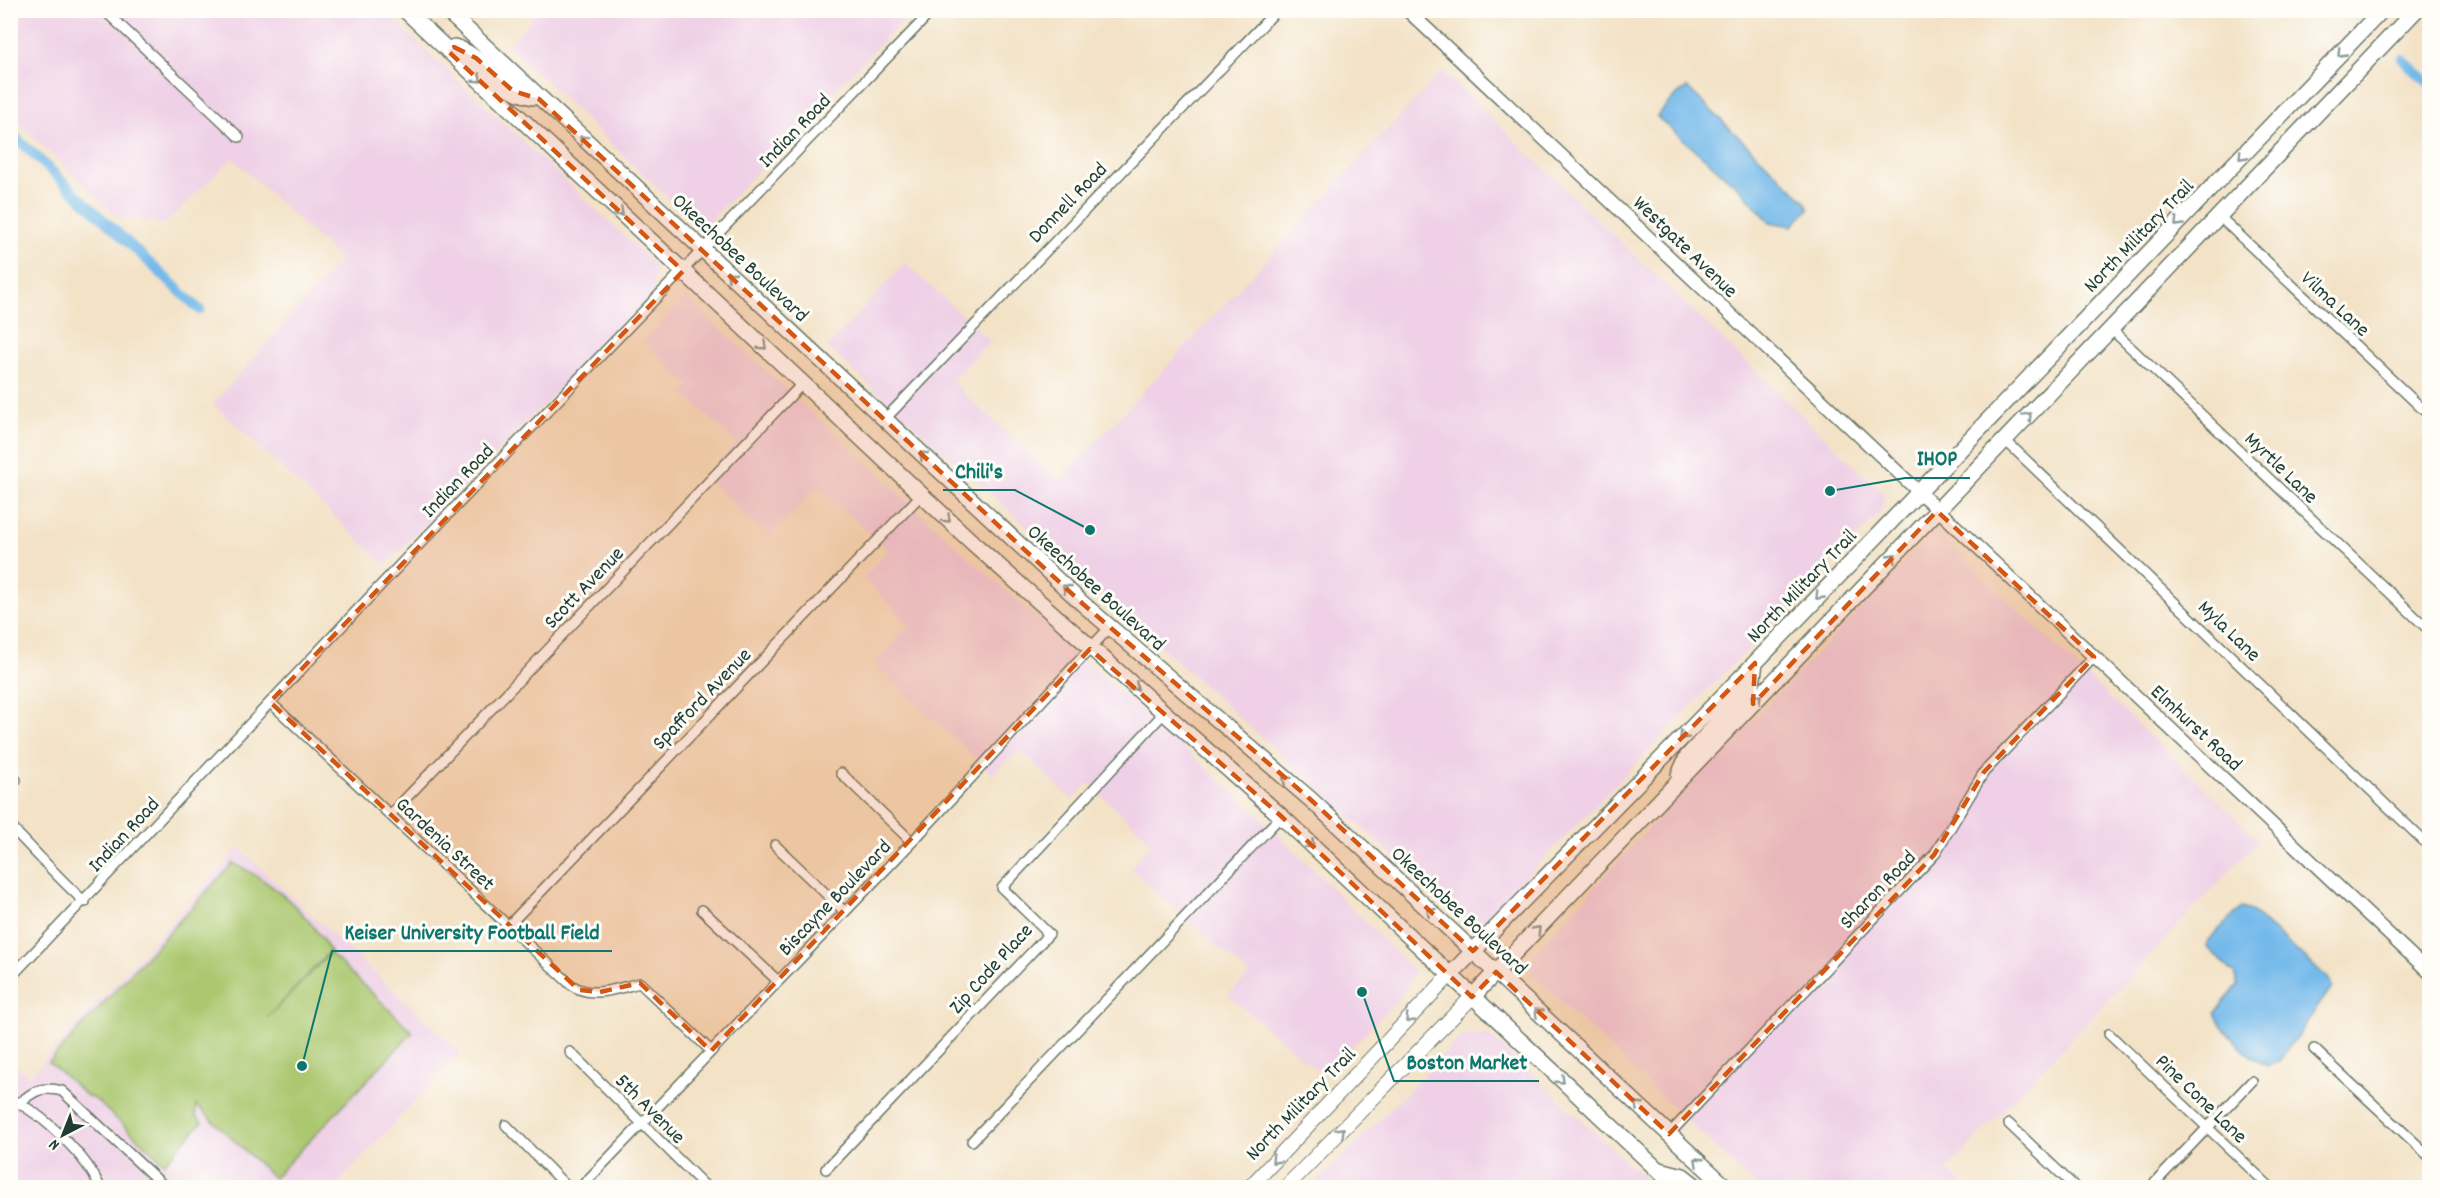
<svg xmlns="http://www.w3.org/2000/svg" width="2440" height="1198" viewBox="0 0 2440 1198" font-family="Dekko,sans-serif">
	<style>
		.built { fill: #efd0e6 }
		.green { fill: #abc86f; stroke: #658252; stroke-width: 1.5 }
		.water { fill: #73b9ea; stroke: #497b8f; stroke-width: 1.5 }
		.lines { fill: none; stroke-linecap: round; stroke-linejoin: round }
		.canal { stroke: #73b9ea; stroke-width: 10 }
		.minor-casing { stroke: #697767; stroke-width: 12 }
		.tertiary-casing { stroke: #697767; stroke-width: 15 }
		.secondary-casing { stroke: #697767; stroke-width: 16 }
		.primary-casing { stroke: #697767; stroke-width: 18 }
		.minor { stroke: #fff; stroke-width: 9 }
		.tertiary { stroke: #fff; stroke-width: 12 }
		.secondary { stroke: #fff; stroke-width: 14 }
		.primary { stroke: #fff; stroke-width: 15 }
		.oneway { stroke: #8f9e9a }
		.marked { fill: #d45610; fill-opacity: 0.2; stroke: #d45610; stroke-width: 4.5; stroke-dasharray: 12 8; stroke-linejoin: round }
		.labels { text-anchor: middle; stroke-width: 6; stroke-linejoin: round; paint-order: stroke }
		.street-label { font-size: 21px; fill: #1f3d34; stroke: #fdfcf7 }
		.leader { fill: none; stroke: #0f766e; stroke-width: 2 }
		.callout-dot { fill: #0f766e; stroke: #fdfcf7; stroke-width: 2 }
		.callout-label { font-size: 22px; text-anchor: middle; font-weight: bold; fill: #0f766e; stroke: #fdfcf7; stroke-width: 6; stroke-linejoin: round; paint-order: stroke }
	</style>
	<rect width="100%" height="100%" fill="#fdfcf7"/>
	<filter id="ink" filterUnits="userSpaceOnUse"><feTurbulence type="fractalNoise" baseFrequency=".0167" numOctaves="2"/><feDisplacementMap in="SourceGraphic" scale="12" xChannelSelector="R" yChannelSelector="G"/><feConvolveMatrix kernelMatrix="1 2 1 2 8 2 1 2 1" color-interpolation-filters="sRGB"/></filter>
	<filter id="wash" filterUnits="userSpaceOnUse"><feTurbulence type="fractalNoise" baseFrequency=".008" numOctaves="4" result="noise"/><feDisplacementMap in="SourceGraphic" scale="24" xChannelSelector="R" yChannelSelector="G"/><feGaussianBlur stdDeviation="1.35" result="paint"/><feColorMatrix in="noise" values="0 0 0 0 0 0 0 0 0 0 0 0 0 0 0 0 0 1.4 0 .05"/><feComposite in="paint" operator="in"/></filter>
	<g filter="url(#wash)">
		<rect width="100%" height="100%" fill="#f3e2c6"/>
		<path class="built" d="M 539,10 L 911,10 L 911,11 L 701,230 L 508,45 Z
			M 10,11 L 384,11 L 655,265 L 653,294 L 386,565 L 213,404 L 341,260 L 232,158 L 165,224 L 117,217 L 11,115 Z
			M 1442,71 L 1884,494 L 1881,512 L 1483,921 L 1467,922 L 827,347 L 905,263 L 990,341 L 951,381 L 1059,482 Z
			M 686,297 L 969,558 L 1260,816 L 1414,971 L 1404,993 L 1324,1076 L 1228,995 L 1250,975 L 1130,868 L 1152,842 L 1088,783 L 1072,800 L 1020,750 L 992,774 L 874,663 L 910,624 L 863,578 L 889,550 L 817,487 L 769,536 L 705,477 L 737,443 L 683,393 L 690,385 L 644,342 Z
			M 1935,531 L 2259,840 L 1947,1170 L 1967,1187 L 1757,1187 L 1532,974 L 1531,963 L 1536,952 L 1639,838 Z
			M 239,848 L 460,1052 L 334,1188 L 11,1187 L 10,1061 L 29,1077 Z
			M 1463,1035 L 1489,1035 L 1654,1187 L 1309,1187 L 1349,1151 Z"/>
		<path class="green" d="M 233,863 C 273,882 308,913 330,951 L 267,1018 L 330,953 L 413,1032 L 274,1178 L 196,1105 L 196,1116 L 202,1122 L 164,1163 L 96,1100 L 87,1096 L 49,1062 Z"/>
		<path class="water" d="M 1687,87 L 1805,201 L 1809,209 L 1792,226 L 1770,222 L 1741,190 L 1657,117 L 1670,101 Z
			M 2241,908 L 2251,911 L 2328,978 L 2332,987 L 2279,1061 L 2268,1066 C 2248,1057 2223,1033 2215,1013 L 2238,985 L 2234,973 L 2207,947 L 2208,940 Z"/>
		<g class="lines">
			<path class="canal" d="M 2351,10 L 2355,14
				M 2402,59 L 2430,84
				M 10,132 L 200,310"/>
		</g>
	</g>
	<g filter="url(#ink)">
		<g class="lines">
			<g class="minor-casing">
				<path id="minor" d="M 104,10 L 239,137
					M 2219,216 L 2430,416
					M 2110,328 L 2430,631
					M 885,419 L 1277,10
					M 2005,440 L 2430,847
					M 270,702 L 570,984 C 591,1000 617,988 640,983 L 711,1051
					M 841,773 L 912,842
					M 10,786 L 16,780
					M 390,815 L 802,384
					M 10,826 C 36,852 58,878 85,902
					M 775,845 L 845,912
					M 702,910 L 778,981
					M 508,926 L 921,495
					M 10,978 L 412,552 L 933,10
					M 2109,1034 L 2271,1188
					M 2314,1049 L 2430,1157
					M 570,1052 L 707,1188
					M 10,1099 C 41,1112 88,1157 100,1188
					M 20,1103 C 34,1090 43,1086 62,1091 L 166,1188
					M 2009,1124 L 2076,1188
					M 506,1125 L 568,1188
					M 1669,1134 L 1934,855 L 1984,772 L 2094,657
					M 972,1141 L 1281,816
					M 826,1169 L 1049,934 L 1002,888 L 1164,713
					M 580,1188 L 912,842 L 1110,627
					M 2150,1188 L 2252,1081"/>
			</g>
			<g class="tertiary-casing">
				<path id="tertiary" d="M 1407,10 L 2430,973"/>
			</g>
			<g class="secondary-casing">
				<path id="secondary" d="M 1249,1188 L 1449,976
					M 1285,1188 L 1472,997"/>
			</g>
			<g class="primary-casing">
				<path id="primary" d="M 405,10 L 974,544 L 1281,816 L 1677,1188
					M 446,10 L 1083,604 L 1310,799 L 1727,1188
					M 448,51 L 454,47 C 480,54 492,80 515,91 C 520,94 527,95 533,97
					M 1679,775 L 1687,757 L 1752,684 L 1755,663
					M 1449,976 L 1755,663 L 2382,10
					M 1472,997 L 2416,10
					M 1660,1170 L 1683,1176 L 1698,1188"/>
			</g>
			<use href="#minor" class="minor"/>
			<use href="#tertiary" class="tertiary"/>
			<use href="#secondary" class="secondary"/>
			<use href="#primary" class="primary"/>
		</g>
		<defs><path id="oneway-chevron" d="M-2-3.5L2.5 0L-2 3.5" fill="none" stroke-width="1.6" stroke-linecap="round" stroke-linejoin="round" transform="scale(1.5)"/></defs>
		<g class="oneway">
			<use href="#oneway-chevron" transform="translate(2341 53) rotate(134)"/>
			<use href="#oneway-chevron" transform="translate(478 79) rotate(43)"/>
			<use href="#oneway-chevron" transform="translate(583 139) rotate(-137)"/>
			<use href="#oneway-chevron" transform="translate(2242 156) rotate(134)"/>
			<use href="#oneway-chevron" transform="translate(620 213) rotate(43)"/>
			<use href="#oneway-chevron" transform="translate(2178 223) rotate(134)"/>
			<use href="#oneway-chevron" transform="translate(730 275) rotate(-137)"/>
			<use href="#oneway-chevron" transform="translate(763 346) rotate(43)"/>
			<use href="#oneway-chevron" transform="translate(2028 416) rotate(-47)"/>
			<use href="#oneway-chevron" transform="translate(923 455) rotate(-137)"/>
			<use href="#oneway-chevron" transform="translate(947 519) rotate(43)"/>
			<use href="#oneway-chevron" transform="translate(1893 557) rotate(-46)"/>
			<use href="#oneway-chevron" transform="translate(1066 588) rotate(-137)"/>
			<use href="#oneway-chevron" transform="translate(1819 596) rotate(134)"/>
			<use href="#oneway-chevron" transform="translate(1135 687) rotate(41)"/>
			<use href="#oneway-chevron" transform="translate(1758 698) rotate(-46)"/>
			<use href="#oneway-chevron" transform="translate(1683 736) rotate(134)"/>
			<use href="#oneway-chevron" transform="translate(1286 780) rotate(-139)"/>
			<use href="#oneway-chevron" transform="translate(1311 845) rotate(43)"/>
			<use href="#oneway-chevron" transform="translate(1430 911) rotate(-137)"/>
			<use href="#oneway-chevron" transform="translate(1537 930) rotate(-46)"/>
			<use href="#oneway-chevron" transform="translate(1538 1012) rotate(-137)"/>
			<use href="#oneway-chevron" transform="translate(1409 1019) rotate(134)"/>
			<use href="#oneway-chevron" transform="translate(1561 1080) rotate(43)"/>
			<use href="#oneway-chevron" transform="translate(1638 1105) rotate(-137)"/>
			<use href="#oneway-chevron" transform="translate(1341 1131) rotate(-46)"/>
			<use href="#oneway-chevron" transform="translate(1275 1160) rotate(134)"/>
			<use href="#oneway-chevron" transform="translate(1698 1161) rotate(-137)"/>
		</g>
	</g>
	<path class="marked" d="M 454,47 L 476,58 L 513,91 L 539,99 L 1083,604 L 1310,799 L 1473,951 L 1755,663 L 1753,704 L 1937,511 L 2094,657 L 1984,772 L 1934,855 L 1669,1134 L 1496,972 L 1472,997 L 1281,816 L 1090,649 L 711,1051 L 640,983 L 600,992 L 579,990 L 270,702 L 683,271 L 448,51 Z"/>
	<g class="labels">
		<g class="street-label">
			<text transform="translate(794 130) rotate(-46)" y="7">Indian Road</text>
			<text transform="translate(1067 202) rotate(-46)" y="7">Donnell Road</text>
			<text transform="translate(2138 235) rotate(-46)" y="7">North Military Trail</text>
			<text transform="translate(1686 246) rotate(44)" y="7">Westgate Avenue</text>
			<text transform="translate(741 257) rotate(43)" y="7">Okeechobee Boulevard</text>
			<text transform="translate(2336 303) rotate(43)" y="7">Vilma Lane</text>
			<text transform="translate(2282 467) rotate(44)" y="7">Myrtle Lane</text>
			<text transform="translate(457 480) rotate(-46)" y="7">Indian Road</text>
			<text transform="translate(1801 585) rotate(-46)" y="7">North Military Trail</text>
			<text transform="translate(583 587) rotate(-46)" y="7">Scott Avenue</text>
			<text transform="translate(1097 587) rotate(42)" y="7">Okeechobee Boulevard</text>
			<text transform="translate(2230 630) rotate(44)" y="7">Myla Lane</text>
			<text transform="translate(701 698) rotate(-46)" y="7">Spafford Avenue</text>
			<text transform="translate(2197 727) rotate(43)" y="7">Elmhurst Road</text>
			<text transform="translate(123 834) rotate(-47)" y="7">Indian Road</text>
			<text transform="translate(446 843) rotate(43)" y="7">Gardenia Street</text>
			<text transform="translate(1877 889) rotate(-46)" y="7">Sharon Road</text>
			<text transform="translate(834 897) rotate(-46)" y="7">Biscayne Boulevard</text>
			<text transform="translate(1460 910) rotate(43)" y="7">Okeechobee Boulevard</text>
			<text transform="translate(990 968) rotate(-48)" y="7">Zip Code Place</text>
			<text transform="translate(2202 1098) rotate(44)" y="7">Pine Cone Lane</text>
			<text transform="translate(1300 1103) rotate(-46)" y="7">North Military Trail</text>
			<text transform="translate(651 1108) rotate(45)" y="7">5th Avenue</text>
		</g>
	</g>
	<path class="leader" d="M1830 491L1905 478H1970M1090 530L1015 490H943M302 1066L332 951H612M1362 992L1394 1081H1539"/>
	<g class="callout-dot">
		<circle cx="1830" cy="491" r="6"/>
		<circle cx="1090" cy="530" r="6"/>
		<circle cx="302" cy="1066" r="6"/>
		<circle cx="1362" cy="992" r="6"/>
	</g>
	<g class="callout-label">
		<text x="1937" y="465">IHOP</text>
		<text x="979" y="478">Chili's</text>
		<text x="472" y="939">Keiser University Football Field</text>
		<text x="1467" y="1069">Boston Market</text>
	</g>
	<rect width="2440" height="1198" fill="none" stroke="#fdfcf7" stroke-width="36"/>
	<g transform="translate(63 1135) rotate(222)" stroke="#fdfcf7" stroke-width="4.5" paint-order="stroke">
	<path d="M0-4.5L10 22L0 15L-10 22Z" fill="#1f3d34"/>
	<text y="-9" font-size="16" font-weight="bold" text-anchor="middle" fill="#1f3d34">N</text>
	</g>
</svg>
